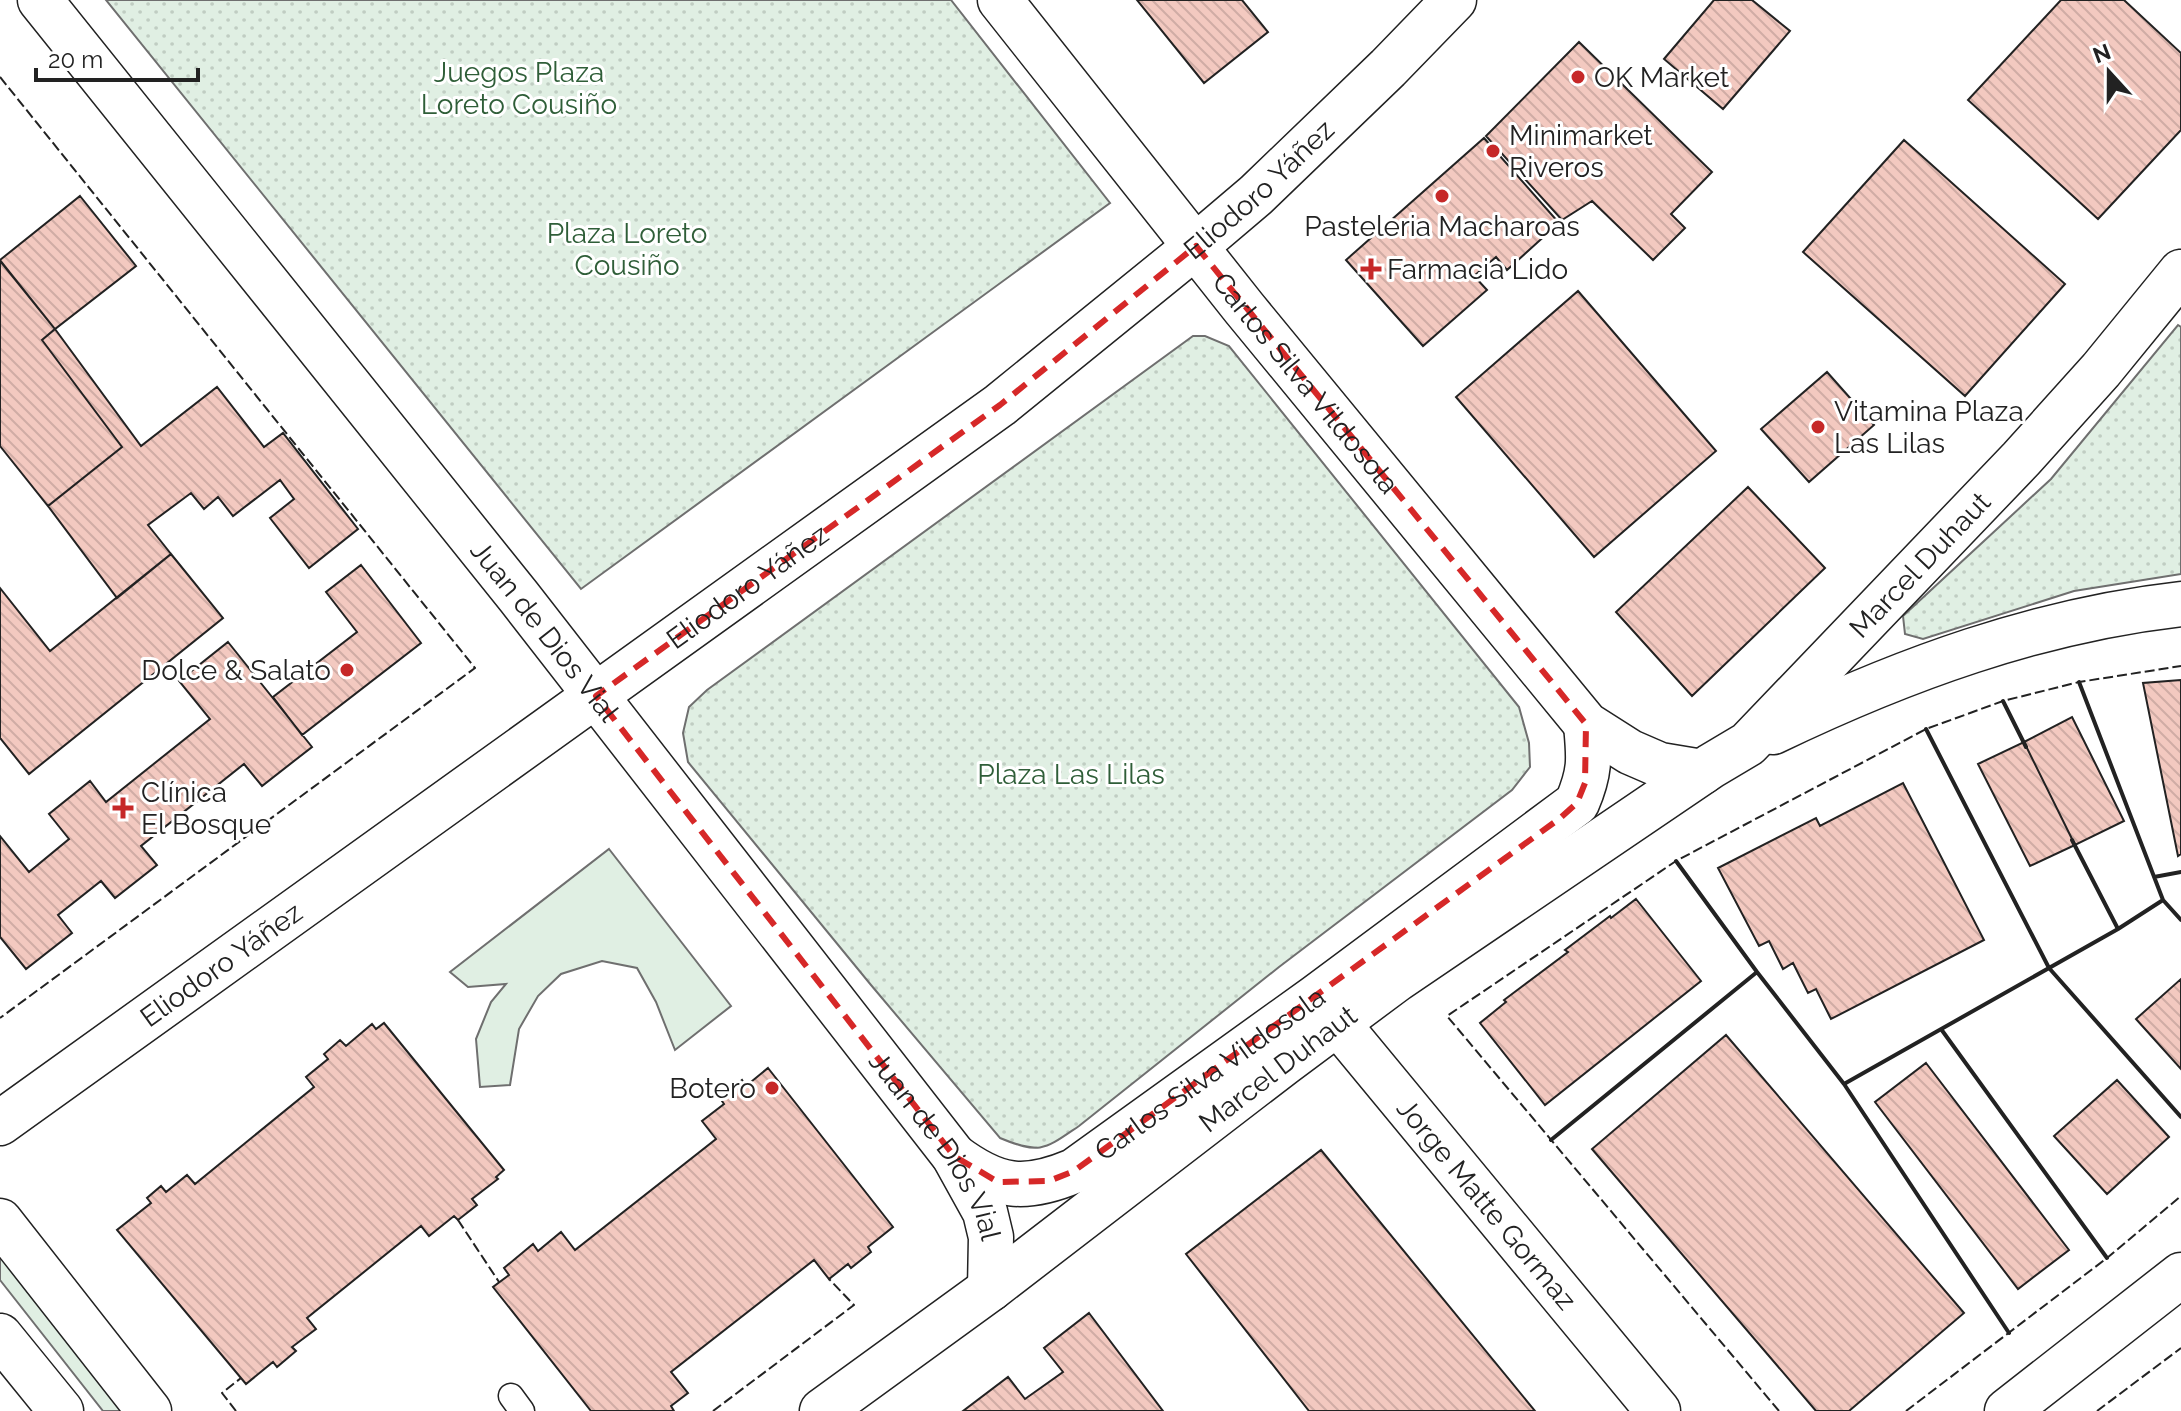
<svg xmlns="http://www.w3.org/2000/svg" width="2181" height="1411" viewBox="0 0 2181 1411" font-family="Raleway,sans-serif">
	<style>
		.grass { fill: #e0efe3; stroke: #6f6f6f; stroke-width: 2 }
		.park { fill: url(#park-dots); stroke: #6f6f6f; stroke-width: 2 }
		.building { fill: url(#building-back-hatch); stroke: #222; stroke-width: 2 }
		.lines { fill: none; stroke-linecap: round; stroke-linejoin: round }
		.service-casing { stroke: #222; stroke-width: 27 }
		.minor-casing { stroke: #222; stroke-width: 47 }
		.tertiary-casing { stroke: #222; stroke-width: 47 }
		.primary-casing { stroke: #222; stroke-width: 47 }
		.service { stroke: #fff; stroke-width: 24 }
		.minor { stroke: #fff; stroke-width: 44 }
		.tertiary { stroke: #fff; stroke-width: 44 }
		.primary { stroke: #fff; stroke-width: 44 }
		.fence { stroke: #222; stroke-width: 2; stroke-dasharray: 10 4; stroke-linecap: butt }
		.wall { stroke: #222; stroke-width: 4 }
		.marked { fill: none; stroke: #d62828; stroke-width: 6; stroke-dasharray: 16 10; stroke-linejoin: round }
		.poi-dot { fill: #c62828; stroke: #fff; stroke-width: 3 }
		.labels { text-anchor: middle; stroke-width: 6; stroke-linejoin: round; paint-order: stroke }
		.park-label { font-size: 28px; fill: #2f5e38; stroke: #fff }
		.poi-label { font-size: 28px; fill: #222; stroke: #fff; text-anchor: start }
		.street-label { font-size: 28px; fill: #222; stroke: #fff }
	</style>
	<defs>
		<pattern id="park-dots" width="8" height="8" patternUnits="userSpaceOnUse" patternTransform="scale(2)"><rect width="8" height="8" fill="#e0efe3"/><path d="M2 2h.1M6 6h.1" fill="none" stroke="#c0cdc2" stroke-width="1.8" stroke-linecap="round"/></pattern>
		<pattern id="building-back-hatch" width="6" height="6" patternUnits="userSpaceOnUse" patternTransform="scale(2)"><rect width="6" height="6" fill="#f3c9c0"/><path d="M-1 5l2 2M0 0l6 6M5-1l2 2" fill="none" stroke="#d0aca5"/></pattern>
	</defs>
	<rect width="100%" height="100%" fill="#fff"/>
	<path class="grass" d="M 609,849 L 731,1006 L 675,1050 L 656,1002 L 637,968 L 602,961 L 561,974 L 538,996 L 519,1029 L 510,1085 L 480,1087 L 476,1039 L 491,1002 L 506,984 L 468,987 L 450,972 Z
		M 0,1251 L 128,1411 L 103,1411 L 0,1280 Z"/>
	<path class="park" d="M 106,0 L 951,0 L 1110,203 L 581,589 Z
		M 2178,325 L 2181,327 L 2181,574 L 2074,591 L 1923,639 L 1905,634 L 1903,616 L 2051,479 Z
		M 1193,336 L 1205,336 L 1229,346 L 1519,707 L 1529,743 L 1530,767 L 1512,790 L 1279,967 L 1079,1126 C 1045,1149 1041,1155 1000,1138 L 871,985 L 688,762 L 683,733 L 689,707 L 707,690 Z"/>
	<path class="building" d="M 1137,0 L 1242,0 L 1268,32 L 1204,83 Z
		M 1714,0 L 1752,0 L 1790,31 L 1723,109 L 1664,59 Z
		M 2061,0 L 2124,0 L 2181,53 L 2181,130 L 2098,219 L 1968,100 Z
		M 1579,42 L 1712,172 L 1671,214 L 1685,228 L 1653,260 L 1592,201 L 1562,220 L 1486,136 Z
		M 1484,138 L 1559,223 L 1507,270 L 1496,257 L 1474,276 L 1487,290 L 1423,346 L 1346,260 Z
		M 1904,140 L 2065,284 L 1965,396 L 1803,252 Z
		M 80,196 L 136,266 L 55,329 L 0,260 Z
		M 0,261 L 55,329 L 42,340 L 122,447 L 48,506 L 0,446 Z
		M 1578,291 L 1716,451 L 1594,557 L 1456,397 Z
		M 55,329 L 141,446 L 217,387 L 264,447 L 283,433 L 358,529 L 309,568 L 270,518 L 294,499 L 280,480 L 233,516 L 218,497 L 204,509 L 191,493 L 148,525 L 171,554 L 117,598 L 48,506 L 122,447 L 42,340 Z
		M 1827,372 L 1874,425 L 1809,482 L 1761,429 Z
		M 1748,487 L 1825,568 L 1692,696 L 1616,612 Z
		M 171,554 L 223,618 L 29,774 L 0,738 L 0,588 L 50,651 Z
		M 361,565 L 421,643 L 302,735 L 273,697 L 357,632 L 326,592 Z
		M 228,642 L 312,747 L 262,786 L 244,764 L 141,846 L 157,865 L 115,898 L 101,881 L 58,915 L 72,933 L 26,969 L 0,937 L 0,836 L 29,872 L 69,839 L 49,814 L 90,781 L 106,802 L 210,719 L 179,681 Z
		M 2181,680 L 2181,854 L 2178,856 L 2143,683 Z
		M 2072,717 L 2124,821 L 2075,845 L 2024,742 Z
		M 2024,742 L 2075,845 L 2030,866 L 1978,764 Z
		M 1903,783 L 1984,940 L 1831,1019 L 1816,989 L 1808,993 L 1793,963 L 1783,969 L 1769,941 L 1759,946 L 1718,868 L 1816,818 L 1820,826 Z
		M 1636,899 L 1701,981 L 1545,1105 L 1480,1023 L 1506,1002 L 1504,1000 L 1568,952 L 1565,950 L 1610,916 L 1611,918 Z
		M 2181,979 L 2181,1069 L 2136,1019 Z
		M 384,1023 L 504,1170 L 496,1177 L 498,1179 L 472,1199 L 477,1205 L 458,1220 L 454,1216 L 429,1236 L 421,1226 L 307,1318 L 316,1329 L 292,1347 L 296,1351 L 277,1367 L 273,1362 L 246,1384 L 117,1230 L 151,1203 L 147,1198 L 161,1186 L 166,1192 L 187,1175 L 195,1184 L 314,1087 L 306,1077 L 328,1059 L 324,1054 L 340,1040 L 346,1046 L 372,1024 L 376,1029 Z
		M 1726,1035 L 1964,1313 L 1849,1411 L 1816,1411 L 1592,1149 Z
		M 1926,1063 L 2069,1250 L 2018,1289 L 1875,1102 Z
		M 768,1068 L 893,1227 L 868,1247 L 871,1252 L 851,1268 L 848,1264 L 829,1279 L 814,1260 L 671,1372 L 688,1393 L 671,1406 L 674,1411 L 591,1411 L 493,1287 L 509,1275 L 504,1268 L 533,1244 L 538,1251 L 561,1232 L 575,1250 L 716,1139 L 702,1121 L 724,1104 L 720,1098 L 742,1080 L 746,1086 Z
		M 2117,1080 L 2169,1137 L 2107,1194 L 2054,1136 Z
		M 1321,1150 L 1535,1411 L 1309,1411 L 1186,1254 Z
		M 1089,1313 L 1163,1411 L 963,1411 L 1008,1377 L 1025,1399 L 1063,1372 L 1044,1348 Z"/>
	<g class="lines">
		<g class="service-casing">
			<path id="service" d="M 511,1396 L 522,1411"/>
		</g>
		<g class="minor-casing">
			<g id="minor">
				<path id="s1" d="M 40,0 L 519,597 L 954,1156 L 985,1212 L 991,1237 L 990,1289"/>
				<path id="s2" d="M 1000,0 L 1244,308 L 1586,724 L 1630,752 L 1660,765 L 1702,772"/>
				<path d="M 1773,732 C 1902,670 2038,620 2181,604"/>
				<path id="s3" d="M 1320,1002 L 1658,1411"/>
				<path id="s4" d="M 954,1156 C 997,1188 1024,1192 1074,1171 L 1316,997 L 1577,803 C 1591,770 1589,758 1586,724"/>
				<path id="s5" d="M 822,1411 L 990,1289 L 1284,1063 L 1397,979 L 1711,766 L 1748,744 L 2021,459 L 2101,370 L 2181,272"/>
				<path d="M 2007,1411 L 2181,1275"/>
			</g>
		</g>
		<g class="tertiary-casing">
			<path id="tertiary" d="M 0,1221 L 149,1411
				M 0,1336 L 61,1411"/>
		</g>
		<g class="primary-casing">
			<g id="primary">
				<path id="s6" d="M 0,1123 L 1000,405 L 1196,246 L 1256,195 L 1388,68 L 1454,0"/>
			</g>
		</g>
		<use href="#service" class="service"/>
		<use href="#minor" class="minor"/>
		<use href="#tertiary" class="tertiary"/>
		<use href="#primary" class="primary"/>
		<path class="fence" d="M 0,77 L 475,668 L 0,1018
			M 458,1220 L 499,1282
			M 236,1411 L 222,1393 L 241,1378
			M 713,1411 L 854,1305 L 829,1279
			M 1779,1411 L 1447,1016 L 1676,861 L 1926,729 L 2003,701 L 2079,682 L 2181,666
			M 1906,1411 L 2107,1258 L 2181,1196
			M 2097,1411 L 2181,1348"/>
		<path class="wall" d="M 2079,682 L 2163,900 L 2181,920
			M 2003,701 L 2026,747
			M 1926,729 L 2049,968 L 2181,1117
			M 2072,840 L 2118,929
			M 1676,861 L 1757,972 L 1844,1084 L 2009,1333
			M 2154,877 L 2181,872
			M 1941,1029 L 2107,1258
			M 1844,1084 L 2118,929 L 2163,900
			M 1551,1140 L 1757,972"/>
	</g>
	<path class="marked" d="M 1196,246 L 1586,724 L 1585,783 L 1577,803 L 1559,819 L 1074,1171 L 1049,1181 L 998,1182 L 954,1156 L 596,696 L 1000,405 Z"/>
	<g class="poi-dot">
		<circle cx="1578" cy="77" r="8"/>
		<circle cx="1493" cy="151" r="8"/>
		<circle cx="1442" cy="196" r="8"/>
		<path d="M1367 257h8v8h8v8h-8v8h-8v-8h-8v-8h8z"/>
		<circle cx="1818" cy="427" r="8"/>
		<circle cx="347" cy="670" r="8"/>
		<path d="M119 796h8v8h8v8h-8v8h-8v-8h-8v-8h8z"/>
		<circle cx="772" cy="1088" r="8"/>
	</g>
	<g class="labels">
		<g class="park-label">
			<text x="519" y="82">Juegos Plaza<tspan x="519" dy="32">Loreto Cousiño</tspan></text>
			<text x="627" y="243">Plaza Loreto<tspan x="627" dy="32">Cousiño</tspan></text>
			<text x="1071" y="784">Plaza Las Lilas</text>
		</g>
		<g class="poi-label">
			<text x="1594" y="87">OK Market</text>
			<text x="1509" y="145">Minimarket<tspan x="1509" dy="32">Riveros</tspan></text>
			<text x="1442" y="236" text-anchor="middle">Pasteleria Macharoas</text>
			<text x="1387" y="279">Farmacia Lido</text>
			<text x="1834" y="421">Vitamina Plaza<tspan x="1834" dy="32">Las Lilas</tspan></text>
			<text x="331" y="680" text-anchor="end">Dolce &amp; Salato</text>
			<text x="141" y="802">Clínica<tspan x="141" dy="32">El Bosque</tspan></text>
			<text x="756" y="1098" text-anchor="end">Botero</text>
		</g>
		<g class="street-label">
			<text dy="10" stroke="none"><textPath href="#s6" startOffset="1568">Eliodoro Yáñez</textPath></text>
			<text dy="10" stroke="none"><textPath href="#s2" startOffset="490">Carlos Silva Vildosola</textPath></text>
			<text dy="10" stroke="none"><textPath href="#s5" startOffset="1390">Marcel Duhaut</textPath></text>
			<text dy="10" stroke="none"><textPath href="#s6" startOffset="920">Eliodoro Yáñez</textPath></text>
			<text dy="10" stroke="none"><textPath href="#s1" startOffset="808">Juan de Dios Vial</textPath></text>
			<text dy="10" stroke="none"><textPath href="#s6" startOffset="272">Eliodoro Yáñez</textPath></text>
			<text dy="10" stroke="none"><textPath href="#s5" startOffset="570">Marcel Duhaut</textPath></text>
			<text dy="10" stroke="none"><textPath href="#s4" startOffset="296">Carlos Silva Vildosola</textPath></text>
			<text dy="10" stroke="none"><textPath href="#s1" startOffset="1456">Juan de Dios Vial</textPath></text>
			<text dy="10" stroke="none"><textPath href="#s3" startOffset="262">Jorge Matte Gormaz</textPath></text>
		</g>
	</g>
	<g transform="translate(2109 72) rotate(339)" stroke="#ffffff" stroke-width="6" paint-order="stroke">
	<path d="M0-6L14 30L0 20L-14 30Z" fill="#222222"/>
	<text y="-12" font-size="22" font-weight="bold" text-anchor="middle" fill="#222222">N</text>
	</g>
	<path d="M36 68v12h162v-12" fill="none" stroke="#222222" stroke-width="4"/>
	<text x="48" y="68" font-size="24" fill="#222222" stroke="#ffffff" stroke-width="6" paint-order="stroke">20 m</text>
</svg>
